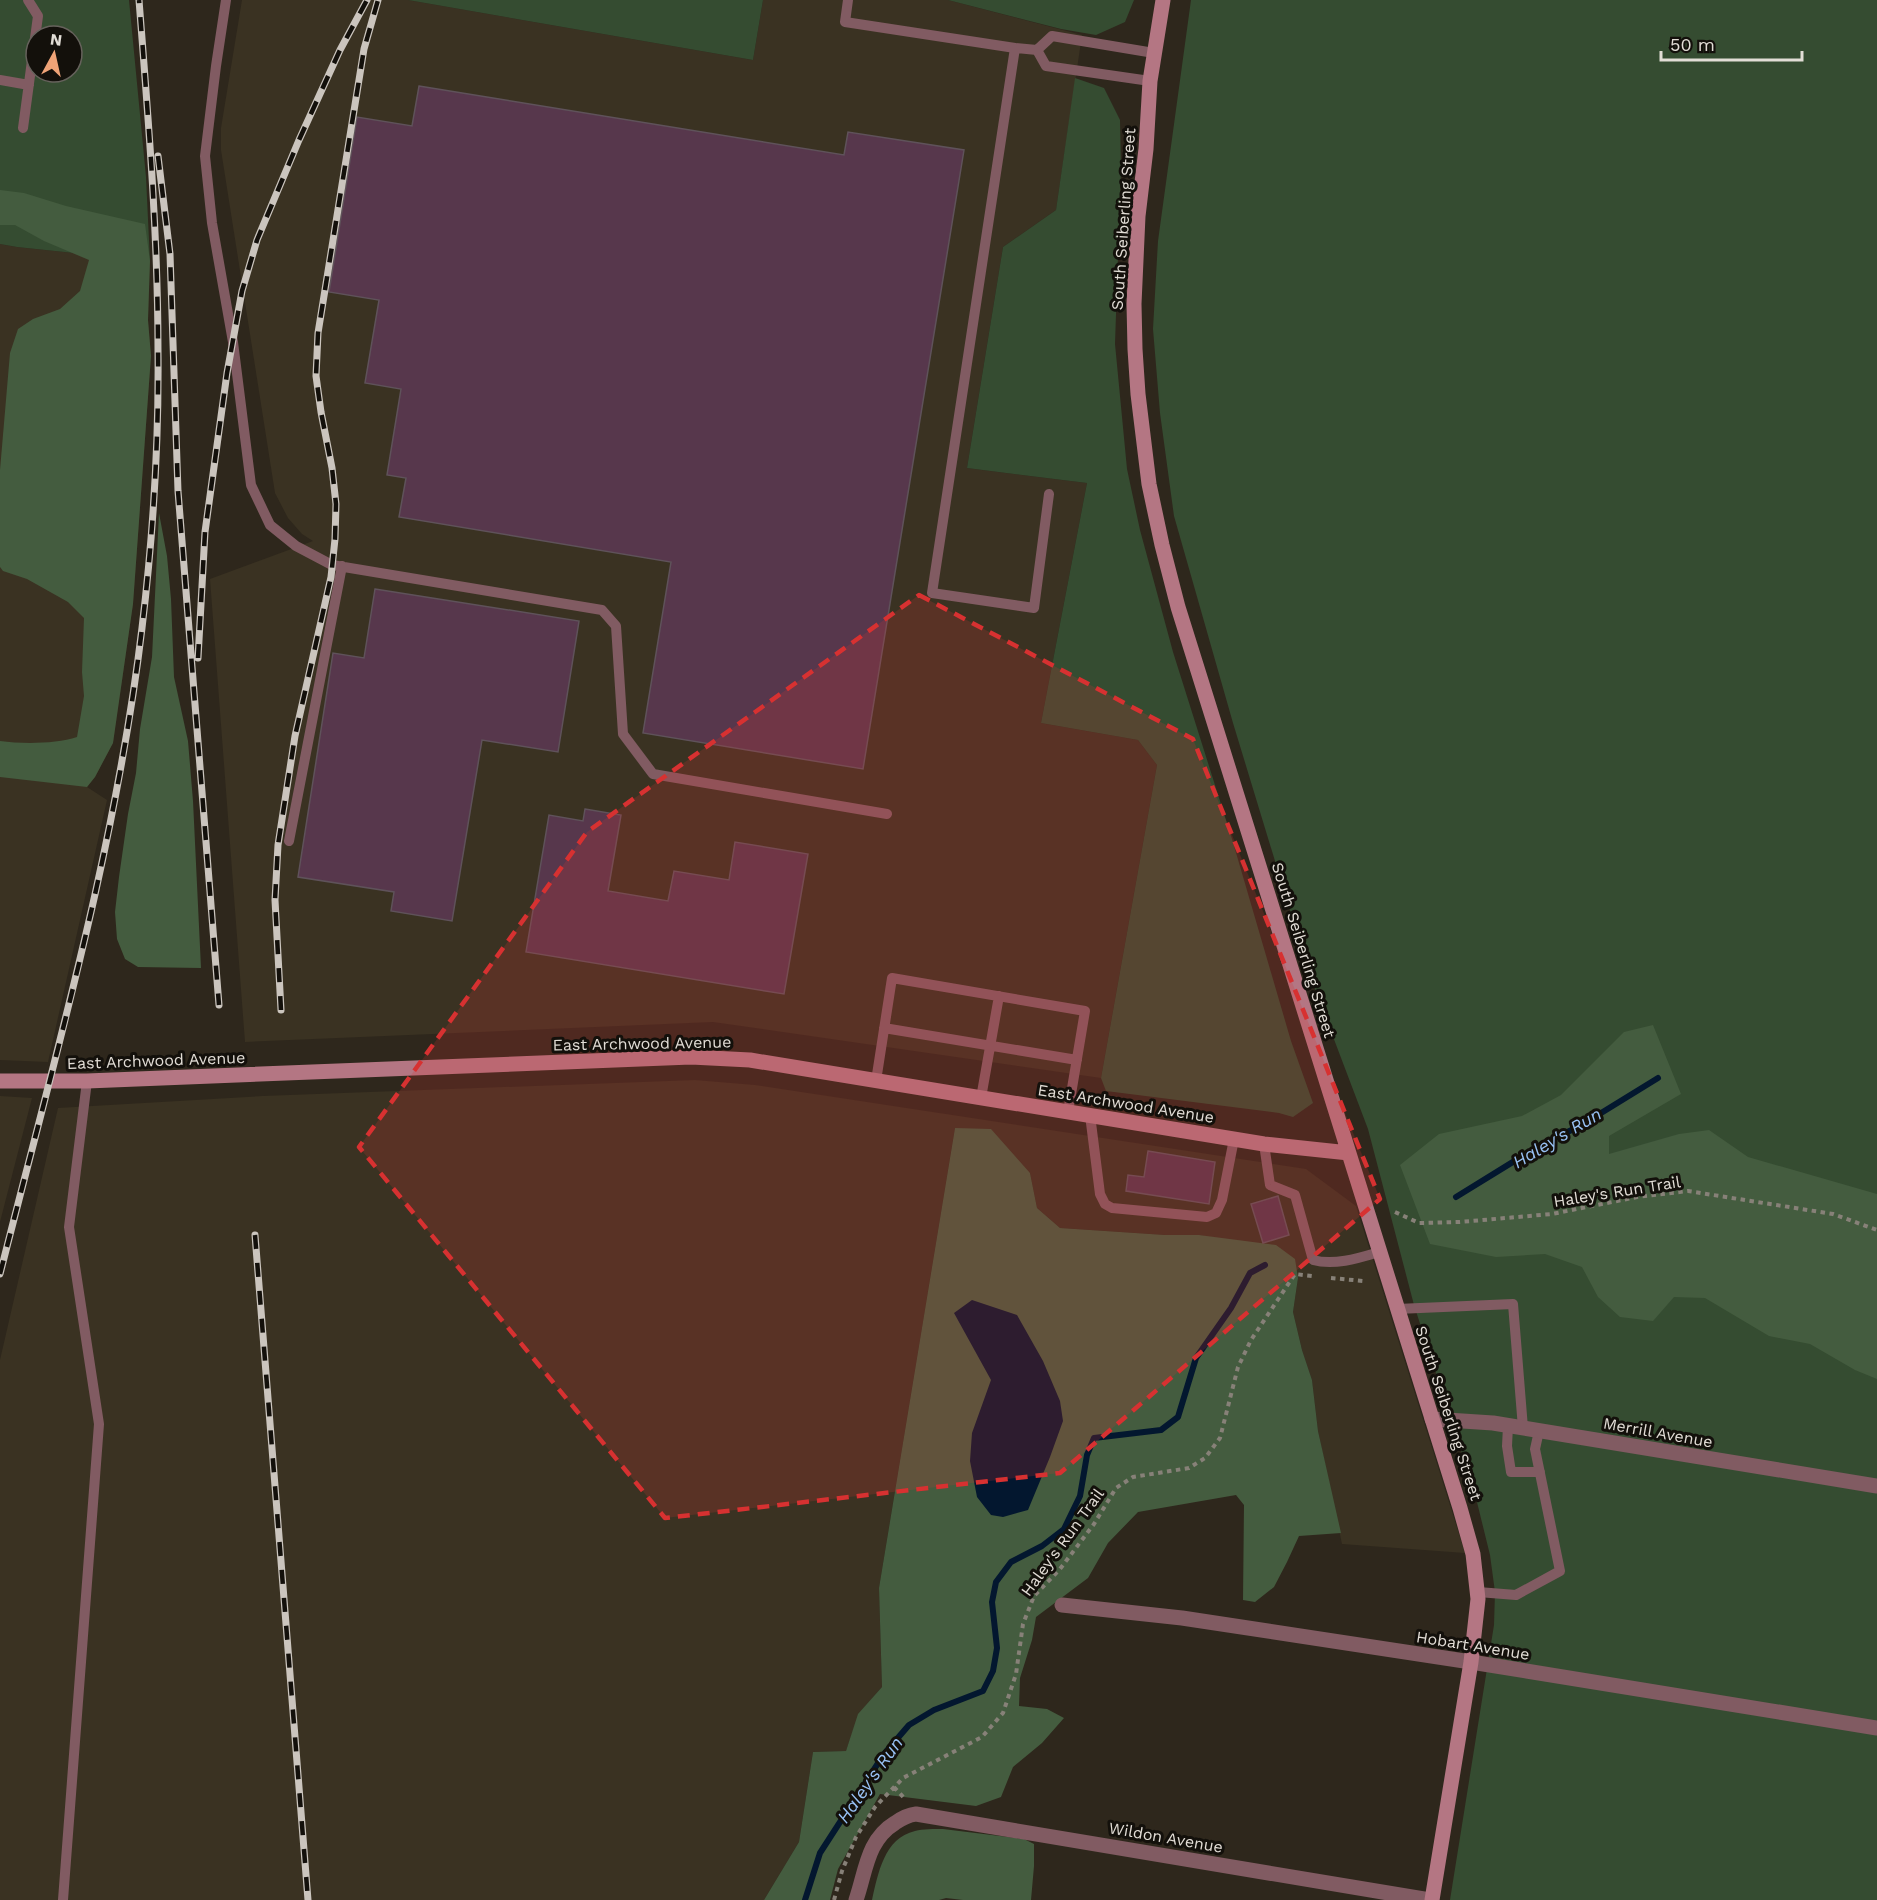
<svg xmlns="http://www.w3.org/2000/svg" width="1877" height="1900" viewBox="0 0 1877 1900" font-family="'Work Sans',sans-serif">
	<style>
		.industrial { fill: #3a3222 }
		.green { fill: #354c31; fill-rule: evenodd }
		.forest { fill: #445c3f }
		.water { fill: #03172f }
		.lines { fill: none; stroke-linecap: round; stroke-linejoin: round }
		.stream { stroke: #03172f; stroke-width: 6 }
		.building { fill: #57374c; stroke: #5f525a; stroke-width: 1.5 }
		.path { stroke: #878178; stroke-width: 4; stroke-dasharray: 4.5 4.5; stroke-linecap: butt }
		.service { stroke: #815b62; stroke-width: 10 }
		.minor { stroke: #815b62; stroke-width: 15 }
		.secondary { stroke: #b47683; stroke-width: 15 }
		.rail-casing { stroke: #cbc5be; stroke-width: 7 }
		.rail { stroke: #13100b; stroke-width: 4.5; stroke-dasharray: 14; stroke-linecap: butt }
		.marked { fill: #d73131; fill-opacity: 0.2; stroke: #d73131; stroke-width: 4.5; stroke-dasharray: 12 8; stroke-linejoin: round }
		.labels { text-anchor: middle; stroke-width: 6; stroke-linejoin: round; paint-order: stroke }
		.street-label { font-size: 16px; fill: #e2ddd6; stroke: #13100b }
		.water-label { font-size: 18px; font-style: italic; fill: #98c1f4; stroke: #13100b }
	</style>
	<rect width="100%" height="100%" fill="#2e271c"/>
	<path class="industrial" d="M 242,0 L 408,0 L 753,60 L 763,0 L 948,0 L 1082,35 L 1056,210 L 1003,247 L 967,468 L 1087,483 L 1041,723 L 1138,740 L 1157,765 L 1101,1078 L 713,1022 L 245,1042 L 210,579 L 313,541 L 302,534 L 288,518 L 275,493 L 221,150 L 221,128 Z
		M 0,244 L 17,247 L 150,261 L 148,320 L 151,356 L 133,604 L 113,743 L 95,777 L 87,787 L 107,800 L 48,1062 L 0,1060 Z
		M 695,1080 L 755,1085 L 1306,1169 L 1356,1206 L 1465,1553 L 1342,1544 L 1318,1431 L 1312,1380 L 1302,1350 L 1293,1312 L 1298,1278 L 1235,1241 L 1199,1235 L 1165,1235 L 1060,1228 L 1037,1208 L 1030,1173 L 955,1128 L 879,1588 L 882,1687 L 859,1714 L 846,1751 L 813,1752 L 799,1842 L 764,1900 L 0,1900 L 0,1360 L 58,1108 L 263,1096 Z
		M 0,1096 L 32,1098 L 0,1222 Z"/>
	<path class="green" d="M 0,0 L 129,0 L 146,177 L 150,261 L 17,247 L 0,244 ZM 36,36 L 72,36 L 72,72 L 36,72 Z
		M 408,0 L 763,0 L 753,60 Z
		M 948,0 L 1134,0 L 1125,22 L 1096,35 L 1061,29 Z
		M 1191,0 L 1877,0 L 1877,1900 L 1450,1900 L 1494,1625 L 1495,1592 L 1490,1555 L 1475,1494 L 1414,1305 L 1368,1129 L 1310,976 L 1233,723 L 1174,516 L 1160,413 L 1153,329 L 1158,241 Z
		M 1075,78 L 1104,88 L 1120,120 L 1121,168 L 1115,344 L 1127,469 L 1140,530 L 1173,652 L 1232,839 L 1291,1041 L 1313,1103 L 1293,1117 L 1279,1113 L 1106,1091 L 1101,1078 L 1157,765 L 1138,740 L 1041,723 L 1087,483 L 967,468 L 1003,247 L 1056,210 Z"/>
	<path class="forest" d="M 0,190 L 24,193 L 66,206 L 145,224 L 150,261 L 148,320 L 151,356 L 133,604 L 113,743 L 95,777 L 87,787 L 0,777 L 0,741 C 22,744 56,744 77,737 L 84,696 L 82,672 L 84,618 L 68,602 L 27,579 L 3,571 L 0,567 L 0,470 L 10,353 L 18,329 L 33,319 L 60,309 L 80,291 L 89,260 L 44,241 L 15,225 L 0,225 Z
		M 159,513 L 167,556 L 171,599 L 174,677 L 188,741 L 193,801 L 201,968 L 138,967 L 125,959 L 117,939 L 115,912 L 119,877 L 128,814 L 136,773 L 140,729 L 152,657 Z
		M 1653,1025 L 1681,1094 L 1609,1136 L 1609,1154 L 1679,1134 L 1709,1130 L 1748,1157 L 1877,1194 L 1877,1379 L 1855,1370 L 1810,1344 L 1769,1336 L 1705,1298 L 1674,1297 L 1653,1321 L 1620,1317 L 1598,1297 L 1582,1267 L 1545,1254 L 1496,1257 L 1430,1244 L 1400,1165 L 1439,1134 L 1522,1116 L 1561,1095 L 1624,1032 Z
		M 955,1128 L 991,1129 L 1030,1173 L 1037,1208 L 1060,1228 L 1165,1235 L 1199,1235 L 1276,1245 L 1295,1259 L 1298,1278 L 1293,1312 L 1302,1350 L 1312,1380 L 1318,1431 L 1341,1533 L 1299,1536 L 1287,1562 L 1274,1587 L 1255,1602 L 1243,1600 L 1244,1505 L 1236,1495 L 1138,1512 L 1108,1543 L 1088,1578 L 1036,1617 L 1032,1640 L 1020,1678 L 1019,1706 L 1047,1709 L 1064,1718 L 1042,1743 L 1013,1767 L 1001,1797 L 976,1806 L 880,1794 L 838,1869 L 830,1900 L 764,1900 L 799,1842 L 813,1752 L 846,1751 L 858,1714 L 882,1687 L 879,1588 Z
		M 943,1829 L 1024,1839 L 1034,1844 L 1034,1866 L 1031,1900 L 963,1900 L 946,1898 L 939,1900 L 872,1900 C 878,1874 884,1838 915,1831 C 923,1829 934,1829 943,1829 Z"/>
	<path class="water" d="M 972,1300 L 1017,1315 L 1043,1361 L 1060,1401 L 1063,1421 L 1050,1457 L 1028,1510 L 1003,1517 L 991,1515 L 977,1497 L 970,1461 L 972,1433 L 991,1380 L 954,1313 Z"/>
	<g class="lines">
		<path class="stream" d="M 1456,1197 L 1542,1144 L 1580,1126 L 1658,1078
			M 805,1900 L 820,1853 L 884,1754 L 909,1725 L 934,1710 L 983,1691 L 993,1671 L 997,1648 L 992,1602 L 996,1582 L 1011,1562 L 1042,1546 L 1064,1529 L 1080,1496 L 1087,1455 L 1094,1438 L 1161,1430 L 1178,1417 L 1196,1358 L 1231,1308 L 1250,1273 L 1265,1265"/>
	</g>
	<path class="building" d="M 419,86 L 844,155 L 848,132 L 964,150 L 863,769 L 643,733 L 671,562 L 399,517 L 406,478 L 387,475 L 401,389 L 365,383 L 379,300 L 329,292 L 357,117 L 412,126 Z
		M 375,589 L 579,621 L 558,752 L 482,740 L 452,921 L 391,911 L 394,892 L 298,877 L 333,653 L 364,658 Z
		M 585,809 L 621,815 L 608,891 L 668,901 L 674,871 L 729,880 L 735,842 L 808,854 L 784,994 L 526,952 L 549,815 L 583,821 Z
		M 1148,1151 L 1215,1162 L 1209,1204 L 1126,1191 L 1128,1175 L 1144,1177 Z
		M 1278,1196 L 1289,1235 L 1263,1243 L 1251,1204 Z"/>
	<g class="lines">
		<path class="path" d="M 1395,1212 L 1419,1223 L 1460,1222 L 1552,1214 L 1637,1197 L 1688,1191 L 1833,1214 L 1877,1230
			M 1331,1278 L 1363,1281
			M 894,1787 L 905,1799
			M 834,1900 L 842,1871 L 856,1837 L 875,1807 L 903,1778 L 982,1737 L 1003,1713 L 1016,1674 L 1023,1624 L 1034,1596 L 1060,1569 L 1094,1524 L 1116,1488 L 1133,1477 L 1189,1468 L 1205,1458 L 1220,1438 L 1238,1367 L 1251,1340 L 1295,1274 L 1312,1276"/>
		<path class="service" d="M 226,0 L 216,66 L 205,156 L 212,223 L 233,342 L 251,485 L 270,525 L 296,546 L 332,565 L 602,610 L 616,626 L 623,734 L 653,774 L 887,814
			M 848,0 L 845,22 L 1015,48
			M 1037,50 L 1015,48 L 932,593 L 1034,608 L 1049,494
			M 0,80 L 29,85
			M 1150,81 L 1046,66 L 1037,50 L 1052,36 L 1154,53
			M 23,128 L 38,16 L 28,0
			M 289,841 L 342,566
			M 884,1028 L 1077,1060
			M 876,1081 L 892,978 L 1085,1011 L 1068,1112
			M 981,1098 L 999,996
			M 1090,1115 L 1100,1194 L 1105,1204 L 1112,1208 L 1207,1217 L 1216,1213 L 1222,1200 L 1234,1139
			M 1264,1144 L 1270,1185 L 1295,1195 L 1313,1260 C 1334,1266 1359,1258 1379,1252
			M 1397,1309 L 1513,1304 L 1523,1428
			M 1508,1426 L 1507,1446 L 1511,1472 L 1540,1472
			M 1478,1592 L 1516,1595 L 1560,1571 L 1535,1449 L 1539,1431
			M 63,1900 L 99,1424 L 69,1227 L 87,1081"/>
		<path class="minor" d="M 1432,1419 L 1493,1423 L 1877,1486
			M 1062,1605 L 1182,1618 L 1471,1662 L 1877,1728
			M 856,1900 C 866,1871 867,1840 895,1823 C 902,1818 908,1815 916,1814 L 1430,1900"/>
		<path class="secondary" d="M 1163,0 L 1150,81 L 1146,149 L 1138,216 L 1134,304 L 1135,349 L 1138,394 L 1149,484 L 1162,545 L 1178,607 L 1460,1508 L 1473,1554 L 1478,1599 L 1471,1662 L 1432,1900
			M 0,1081 L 87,1081 L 691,1057 L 750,1060 L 1264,1144 L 1349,1153"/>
		<g class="rail-casing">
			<path id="rail" d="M 158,156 L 170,254 L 178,491 L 219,1005
				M 198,658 L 205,532 L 227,373 L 242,291 L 257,240 L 299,140 L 340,50 L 367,0
				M 281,1010 L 275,900 L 278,845 L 295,736 L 331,577 L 335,539 L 336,504 L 332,468 L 321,412 L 316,376 L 318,333 L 364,49 L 378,0
				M 255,1235 L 308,1900
				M 0,1274 C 54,1060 116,847 142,628 C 153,536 159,442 158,350 C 158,233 148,116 139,0"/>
		</g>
		<use href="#rail" class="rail"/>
	</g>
	<path class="marked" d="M 919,595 L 1193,739 L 1380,1199 L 1060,1473 L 665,1518 L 359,1147 L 587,832 Z"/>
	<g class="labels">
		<g class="street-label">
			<text transform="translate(1123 219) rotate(-86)" y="6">South Seiberling Street</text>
			<text transform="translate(1304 950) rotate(73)" y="6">South Seiberling Street</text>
			<text transform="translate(642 1043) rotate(-1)" y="6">East Archwood Avenue</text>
			<text transform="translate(156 1060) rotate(-2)" y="6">East Archwood Avenue</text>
			<text transform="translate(1126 1103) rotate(9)" y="6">East Archwood Avenue</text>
			<text transform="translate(1617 1191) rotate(-9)" y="6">Haley's Run Trail</text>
			<text transform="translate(1449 1413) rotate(72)" y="6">South Seiberling Street</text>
			<text transform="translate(1658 1432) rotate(10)" y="6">Merrill Avenue</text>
			<text transform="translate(1062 1542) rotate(-54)" y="6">Haley's Run Trail</text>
			<text transform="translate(1473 1645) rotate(9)" y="6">Hobart Avenue</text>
			<text transform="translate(1166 1837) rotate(10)" y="6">Wildon Avenue</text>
		</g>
		<g class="water-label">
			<text transform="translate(1557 1138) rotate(-31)" y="6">Haley's Run</text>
			<text transform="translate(870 1780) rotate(-55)" y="6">Haley's Run</text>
		</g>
	</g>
	<g transform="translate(54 54) rotate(8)"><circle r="28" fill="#13100b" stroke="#66625c" stroke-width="1.5"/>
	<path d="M0-4.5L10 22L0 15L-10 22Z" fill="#efa377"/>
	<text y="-9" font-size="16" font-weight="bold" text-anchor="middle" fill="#e2ddd6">N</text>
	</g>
	<path d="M1661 51v9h141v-9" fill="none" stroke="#e2ddd6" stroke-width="3"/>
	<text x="1670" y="51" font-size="18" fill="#e2ddd6" stroke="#13100b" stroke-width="4.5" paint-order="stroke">50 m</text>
</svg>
